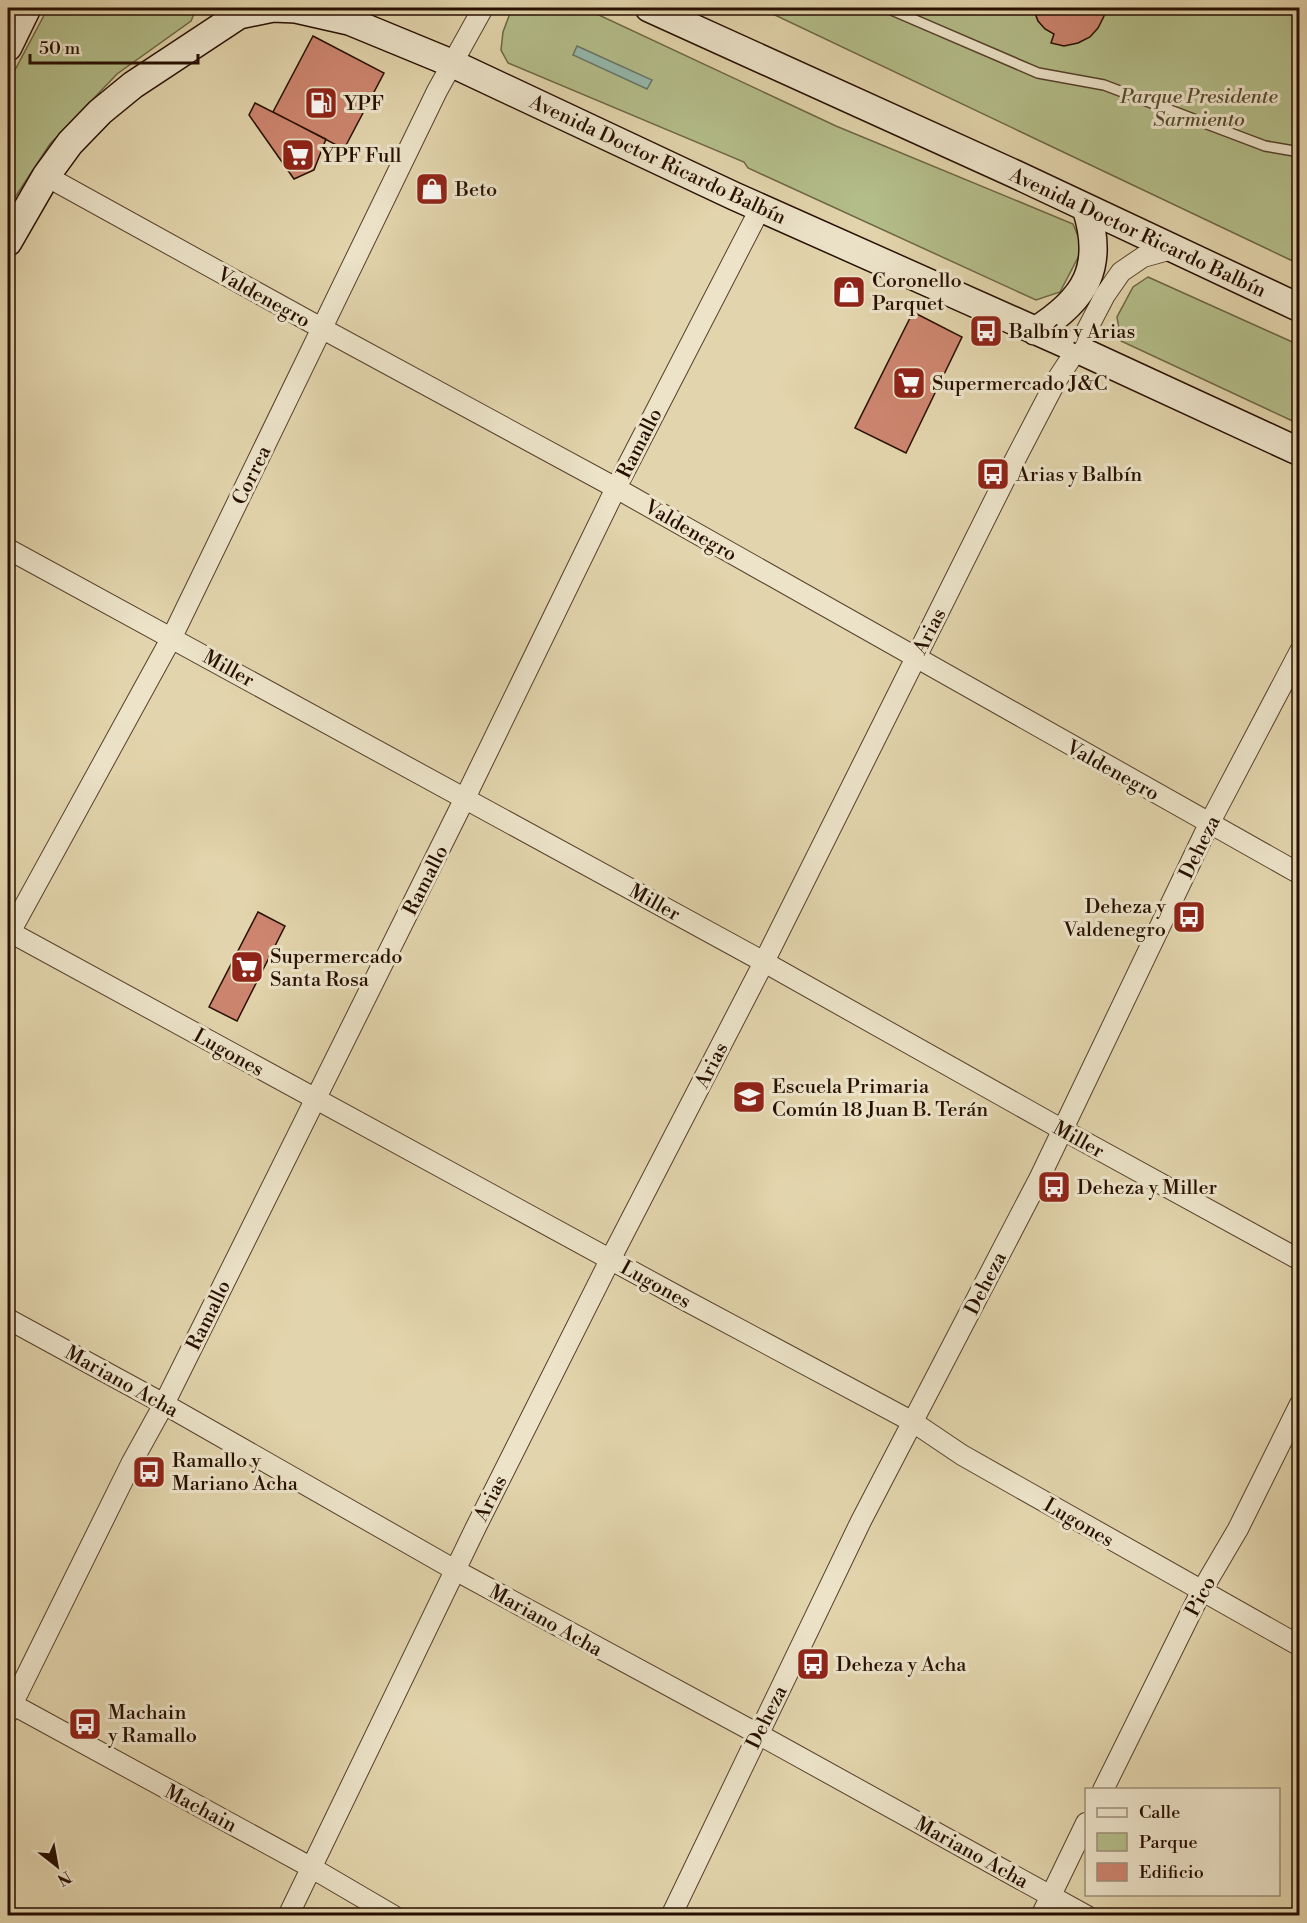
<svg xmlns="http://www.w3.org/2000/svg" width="1307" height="1923" viewBox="0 0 1307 1923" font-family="'Libre Bodoni',serif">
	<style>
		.green { fill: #b3bd89; stroke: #6d6644; stroke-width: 1.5 }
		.water { fill: #95b8ad; stroke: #697468; stroke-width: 1.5 }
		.building { fill: #cd856f; stroke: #270f00; stroke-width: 1.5 }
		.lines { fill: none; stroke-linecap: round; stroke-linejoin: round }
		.lane-casing { stroke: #56402b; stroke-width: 12 }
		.street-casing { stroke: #56402b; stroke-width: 22 }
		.secondary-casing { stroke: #270f00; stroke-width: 30 }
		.lane { stroke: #ece3c9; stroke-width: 9 }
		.street { stroke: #ece3c9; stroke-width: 20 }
		.secondary { stroke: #ece3c9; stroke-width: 27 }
		.labels { text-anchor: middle; stroke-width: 6; stroke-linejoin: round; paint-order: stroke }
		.park-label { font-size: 20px; font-style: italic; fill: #584c30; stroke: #ece3c9 }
		.poi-label { font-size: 20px; fill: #270f00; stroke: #ece3c9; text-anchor: start }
		.street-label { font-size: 20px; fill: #270f00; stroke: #ece3c9 }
	</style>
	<rect width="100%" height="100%" fill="#e2d4ac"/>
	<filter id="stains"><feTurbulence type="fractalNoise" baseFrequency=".00333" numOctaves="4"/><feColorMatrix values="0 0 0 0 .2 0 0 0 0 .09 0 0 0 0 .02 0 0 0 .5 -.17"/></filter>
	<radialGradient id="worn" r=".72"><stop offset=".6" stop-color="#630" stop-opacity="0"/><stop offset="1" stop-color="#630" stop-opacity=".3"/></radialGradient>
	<path class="green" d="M 48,8 L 161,8 L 167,12 L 188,10 L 194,14 L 191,21 L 117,74 L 50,144 L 8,208 L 8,83 Z
		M 512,8 L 584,8 L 836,126 L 1073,224 L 1083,248 L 1060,292 L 1036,300 L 748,168 L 744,162 L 508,63 L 501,50 L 503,32 Z
		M 760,8 L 1299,8 L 1299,264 Z
		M 1148,277 L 1299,345 L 1299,424 L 1121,341 L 1117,317 L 1133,287 Z"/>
	<path class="water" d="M 577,46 L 652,80 L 647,89 L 573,55 Z"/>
	<path class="building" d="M 1033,8 L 1105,8 L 1104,16 L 1098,28 L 1090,37 L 1078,43 L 1064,46 L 1051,43 L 1054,34 L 1045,29 L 1038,21 Z
		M 313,36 L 384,73 L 344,149 L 273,112 Z
		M 255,103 L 326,139 L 314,170 L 294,179 L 249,115 Z
		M 913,312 L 962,337 L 906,453 L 855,428 Z
		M 258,912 L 285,926 L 237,1021 L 209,1007 Z"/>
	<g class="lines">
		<g class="lane-casing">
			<path id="lane" d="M 887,8 L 1038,73 L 1104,85 L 1265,146 L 1300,152"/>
		</g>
		<g class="street-casing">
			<path id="street" d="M 46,176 L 323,329 L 616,488 L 1300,874
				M 8,549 L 764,962 L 1063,1130 L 1300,1260
				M 8,931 L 681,1298 L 913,1422 L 962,1455 L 1300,1646
				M 8,936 L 172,637 L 437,91 L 483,8
				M 8,1319 L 164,1404 L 455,1570 L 758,1734 L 1087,1916
				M 8,1702 L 312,1868 L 394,1916
				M 8,1713 L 132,1462 L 164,1404 L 465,798 L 616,488 L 761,207
				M 1103,1790 L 1201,1592 L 1238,1529 L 1300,1404
				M 288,1916 L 477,1525 L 610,1260 L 764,962 L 1005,479 L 1056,381 L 1077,349 L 1105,295 L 1121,272 L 1143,257 L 1172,249
				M 671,1916 L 861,1521 L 1040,1177 L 1209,824 L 1300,651
				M 1041,1916 L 1086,1823"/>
		</g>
		<g class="secondary-casing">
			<path id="secondary" d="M 649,8 L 1015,174 L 1300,308
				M 8,47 L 27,8
				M 8,242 L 46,176 L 70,143 L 100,112 L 133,85 L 239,15 L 273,8 L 296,9 L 349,21 L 451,63 L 734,196 L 1077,349 L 1300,452
				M 1035,331 C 1086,299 1105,267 1086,208"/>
		</g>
		<use href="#lane" class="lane"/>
		<use href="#street" class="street"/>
		<use href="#secondary" class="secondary"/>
	</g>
	<defs>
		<g id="fuel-square" transform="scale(1.725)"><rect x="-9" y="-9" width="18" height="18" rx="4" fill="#8f2418" stroke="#ece3c9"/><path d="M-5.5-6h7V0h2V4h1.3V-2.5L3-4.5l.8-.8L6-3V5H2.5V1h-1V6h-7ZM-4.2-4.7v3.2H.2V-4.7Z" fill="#fff"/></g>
		<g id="supermarket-square" transform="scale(1.725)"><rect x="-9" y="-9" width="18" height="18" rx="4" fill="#8f2418" stroke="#ece3c9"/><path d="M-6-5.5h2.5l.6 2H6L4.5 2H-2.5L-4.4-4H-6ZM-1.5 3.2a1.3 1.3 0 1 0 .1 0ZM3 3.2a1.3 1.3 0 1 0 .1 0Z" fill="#fff"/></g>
		<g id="shop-square" transform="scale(1.725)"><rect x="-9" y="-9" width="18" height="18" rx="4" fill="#8f2418" stroke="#ece3c9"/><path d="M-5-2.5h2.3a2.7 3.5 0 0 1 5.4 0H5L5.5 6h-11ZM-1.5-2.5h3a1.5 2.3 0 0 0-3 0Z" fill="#fff"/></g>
		<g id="bus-square" transform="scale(1.725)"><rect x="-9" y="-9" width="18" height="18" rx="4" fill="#8f2418" stroke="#ece3c9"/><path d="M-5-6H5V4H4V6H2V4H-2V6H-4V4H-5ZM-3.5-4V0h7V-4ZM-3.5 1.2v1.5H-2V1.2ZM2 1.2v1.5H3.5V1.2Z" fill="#fff"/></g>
		<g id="school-square" transform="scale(1.725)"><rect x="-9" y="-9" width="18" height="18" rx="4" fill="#8f2418" stroke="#ece3c9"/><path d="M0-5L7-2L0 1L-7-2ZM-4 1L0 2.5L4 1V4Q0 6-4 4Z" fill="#fff"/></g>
	</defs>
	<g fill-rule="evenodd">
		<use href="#fuel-square" x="321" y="103"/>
		<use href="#supermarket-square" x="298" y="155"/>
		<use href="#shop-square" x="432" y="189"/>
		<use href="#shop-square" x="849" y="292"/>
		<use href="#bus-square" x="986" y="331"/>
		<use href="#supermarket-square" x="909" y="383"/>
		<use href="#bus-square" x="993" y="474"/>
		<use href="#bus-square" x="1189" y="917"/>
		<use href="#supermarket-square" x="247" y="967"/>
		<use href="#school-square" x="749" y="1097"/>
		<use href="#bus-square" x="1054" y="1187"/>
		<use href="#bus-square" x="149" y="1472"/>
		<use href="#bus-square" x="813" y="1664"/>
		<use href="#bus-square" x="85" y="1724"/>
	</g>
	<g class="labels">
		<g class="park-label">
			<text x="1199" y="103">Parque Presidente<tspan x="1199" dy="23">Sarmiento</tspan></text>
		</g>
		<g class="poi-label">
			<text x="344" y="110">YPF</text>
			<text x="321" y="162">YPF Full</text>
			<text x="455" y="196">Beto</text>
			<text x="872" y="287">Coronello<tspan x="872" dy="23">Parquet</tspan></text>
			<text x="1009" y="338">Balbín y Arias</text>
			<text x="932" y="390">Supermercado J&amp;C</text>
			<text x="1016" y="481">Arias y Balbín</text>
			<text x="1166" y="913" text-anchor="end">Deheza y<tspan x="1166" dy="23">Valdenegro</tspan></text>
			<text x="270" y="963">Supermercado<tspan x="270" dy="23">Santa Rosa</tspan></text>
			<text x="772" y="1093">Escuela Primaria<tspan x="772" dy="23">Común 18 Juan B. Terán</tspan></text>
			<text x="1077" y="1194">Deheza y Miller</text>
			<text x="172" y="1467">Ramallo y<tspan x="172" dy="23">Mariano Acha</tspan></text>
			<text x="836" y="1671">Deheza y Acha</text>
			<text x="108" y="1719">Machain<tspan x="108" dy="23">y Ramallo</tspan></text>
		</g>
		<g class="street-label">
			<text transform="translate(658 159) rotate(25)" y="7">Avenida Doctor Ricardo Balbín</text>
			<text transform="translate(1138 232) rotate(25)" y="7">Avenida Doctor Ricardo Balbín</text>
			<text transform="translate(264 297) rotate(29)" y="7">Valdenegro</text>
			<text transform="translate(639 443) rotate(-63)" y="7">Ramallo</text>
			<text transform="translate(251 475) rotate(-64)" y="7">Correa</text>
			<text transform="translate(691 530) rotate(30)" y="7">Valdenegro</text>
			<text transform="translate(929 631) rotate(-63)" y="7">Arias</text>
			<text transform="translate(229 668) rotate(29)" y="7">Miller</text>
			<text transform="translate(1113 770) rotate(29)" y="7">Valdenegro</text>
			<text transform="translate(1199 847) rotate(-64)" y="7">Deheza</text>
			<text transform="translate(425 880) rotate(-63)" y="7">Ramallo</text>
			<text transform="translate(655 902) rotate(29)" y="7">Miller</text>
			<text transform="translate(229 1052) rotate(29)" y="7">Lugones</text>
			<text transform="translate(711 1065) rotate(-63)" y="7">Arias</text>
			<text transform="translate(1079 1139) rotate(29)" y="7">Miller</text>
			<text transform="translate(985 1283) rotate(-63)" y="7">Deheza</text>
			<text transform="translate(656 1284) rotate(29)" y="7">Lugones</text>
			<text transform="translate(208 1315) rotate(-64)" y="7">Ramallo</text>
			<text transform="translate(122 1381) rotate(29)" y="7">Mariano Acha</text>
			<text transform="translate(490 1498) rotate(-63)" y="7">Arias</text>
			<text transform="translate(1079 1522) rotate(30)" y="7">Lugones</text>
			<text transform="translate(1200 1596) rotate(-62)" y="7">Pico</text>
			<text transform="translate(546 1620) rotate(29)" y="7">Mariano Acha</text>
			<text transform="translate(766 1717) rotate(-64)" y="7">Deheza</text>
			<text transform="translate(201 1808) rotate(28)" y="7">Machain</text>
			<text transform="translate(972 1852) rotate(29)" y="7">Mariano Acha</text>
		</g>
	</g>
	<rect width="1307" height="1923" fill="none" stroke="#e2d4ac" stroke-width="30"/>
	<rect x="9" y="9" width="1289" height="1905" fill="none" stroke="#270f00" stroke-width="3"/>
	<rect x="15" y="15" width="1277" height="1893" fill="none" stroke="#270f00" stroke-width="1.5"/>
	<rect x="1085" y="1788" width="195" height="108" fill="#ece3c9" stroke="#9d8e79" stroke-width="1.5"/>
	<rect x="1097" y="1808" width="30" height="9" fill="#ece3c9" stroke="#9d8e79" stroke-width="1.5"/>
	<text x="1139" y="1818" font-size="18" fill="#270f00">Calle</text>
	<rect x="1097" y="1833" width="30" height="18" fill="#b3bd89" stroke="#9d8e79" stroke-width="1.5"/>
	<text x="1139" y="1848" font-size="18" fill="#270f00">Parque</text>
	<rect x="1097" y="1863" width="30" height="18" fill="#cd856f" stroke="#9d8e79" stroke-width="1.5"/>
	<text x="1139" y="1878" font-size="18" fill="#270f00">Edificio</text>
	<g transform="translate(57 1866) rotate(149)" stroke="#ece3c9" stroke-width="4.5" paint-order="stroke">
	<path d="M0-4.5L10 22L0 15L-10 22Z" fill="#270f00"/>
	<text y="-9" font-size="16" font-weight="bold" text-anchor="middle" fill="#270f00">N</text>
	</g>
	<path d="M30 54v9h168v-9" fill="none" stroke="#270f00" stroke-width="3"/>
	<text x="39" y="54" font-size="18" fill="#270f00" stroke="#ece3c9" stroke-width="4.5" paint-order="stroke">50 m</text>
	<rect width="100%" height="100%" filter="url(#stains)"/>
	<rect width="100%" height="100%" fill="url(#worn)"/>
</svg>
